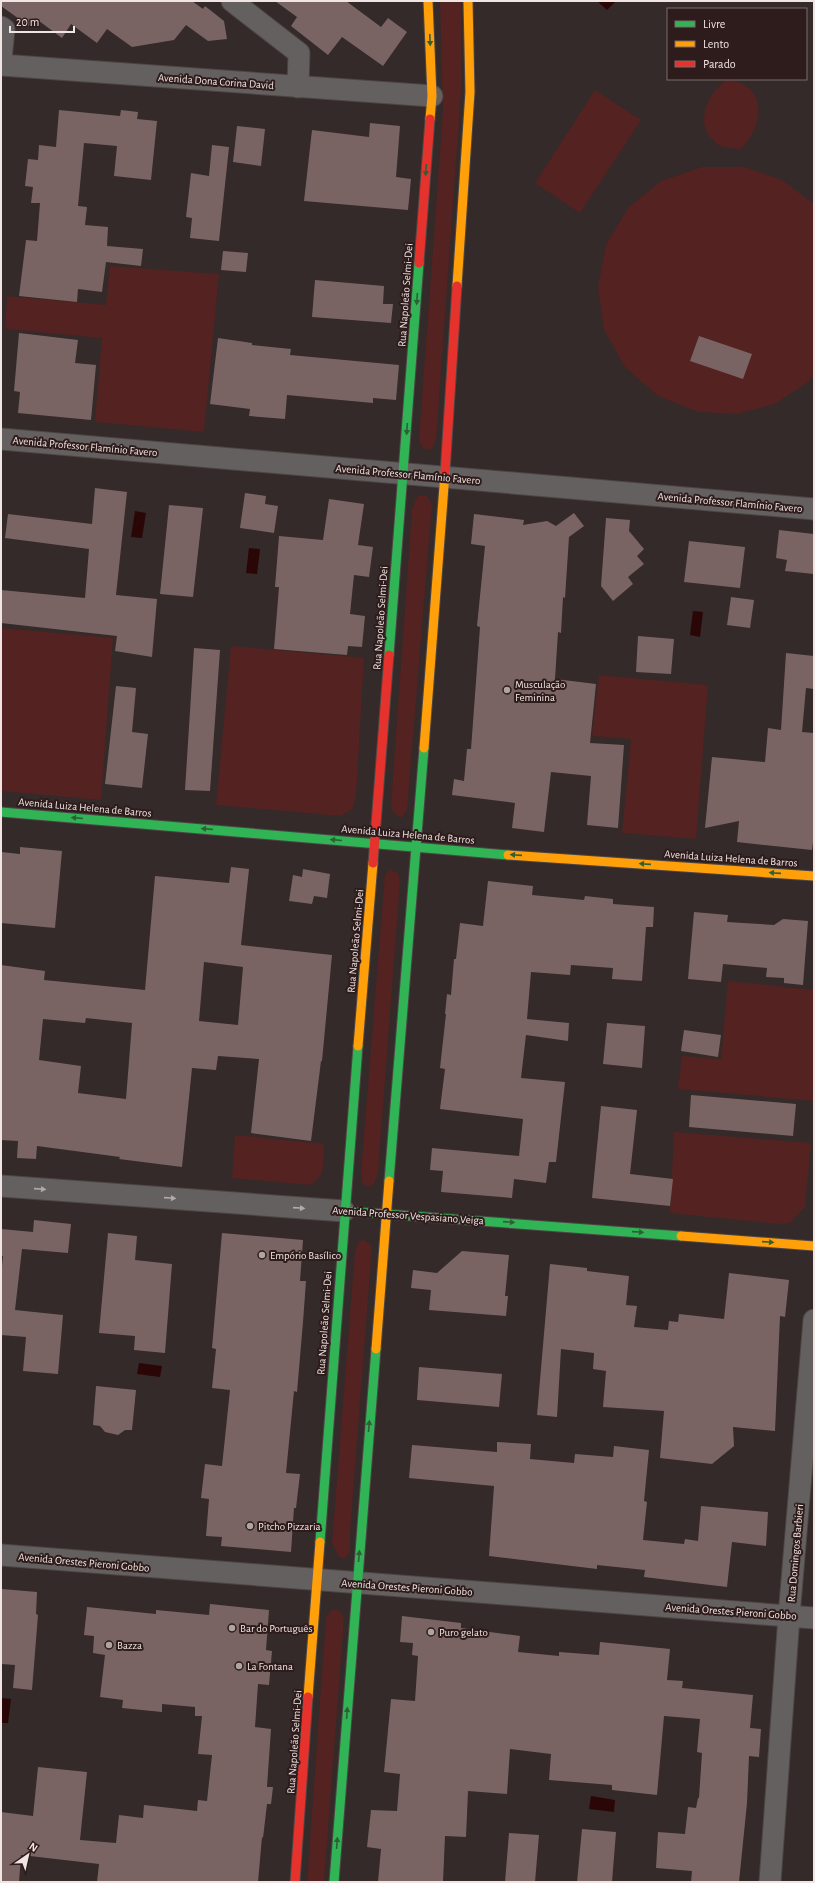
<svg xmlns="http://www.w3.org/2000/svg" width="815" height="1883" viewBox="0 0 815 1883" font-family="'Alegreya Sans',sans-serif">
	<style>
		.green { fill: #542221 }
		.water { fill: #2b0606 }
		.building { fill: #7a6463; fill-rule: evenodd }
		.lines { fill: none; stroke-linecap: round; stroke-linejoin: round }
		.street-casing { stroke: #4d4544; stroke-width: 23 }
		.fast-casing { stroke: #4d4544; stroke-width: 11 }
		.slow-casing { stroke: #4d4544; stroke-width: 11 }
		.jam-casing { stroke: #4d4544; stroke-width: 11 }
		.street { stroke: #656060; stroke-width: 21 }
		.fast { stroke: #30b455; stroke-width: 9 }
		.slow { stroke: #ff9f0a; stroke-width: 9 }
		.jam { stroke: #e5322d; stroke-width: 9 }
		.oneway { fill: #2e6035 }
		.oneway2 { fill: #b2a9a8 }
		.poi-dot { fill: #aea4a2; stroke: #2d1c1b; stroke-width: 1.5 }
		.labels { text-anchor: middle; stroke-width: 4; stroke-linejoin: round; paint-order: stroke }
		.street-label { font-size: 11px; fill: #f1e5e3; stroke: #2d1c1b }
		.poi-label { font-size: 11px; fill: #f1e5e3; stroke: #2d1c1b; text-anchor: start }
	</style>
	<rect width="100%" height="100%" fill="#332a29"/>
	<path class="green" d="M 440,1 L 461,1 L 461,92 L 436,440 L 431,450 L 423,448 L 419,440 L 443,111 Z
		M 726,80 C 768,83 765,125 741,149 C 733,148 723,149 717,144 C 693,125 706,95 726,80 Z
		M 595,90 L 641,120 L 580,213 L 535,183 Z
		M 702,167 L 745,167 L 782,180 L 814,204 L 814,375 L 808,382 L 775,404 L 737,414 L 698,412 L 658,396 L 625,367 L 604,330 L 598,287 L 606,245 L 628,208 L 661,181 Z
		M 110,266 L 219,274 L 204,432 L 95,422 L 102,338 L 5,329 L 7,296 L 106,305 Z
		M 418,495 L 427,496 L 432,504 L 407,810 L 401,818 L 393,812 L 391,805 L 412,509 Z
		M 1,628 L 113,638 L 101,800 L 1,791 Z
		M 231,646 L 364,658 L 356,796 L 352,809 L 341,816 L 216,805 Z
		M 599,675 L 708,685 L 696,839 L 622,833 L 631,739 L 592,736 Z
		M 391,870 L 398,873 L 400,881 L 378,1173 L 374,1184 L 369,1187 L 363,1184 L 361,1173 L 385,874 Z
		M 728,981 L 814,990 L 814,1101 L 678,1089 L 682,1056 L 721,1059 Z
		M 674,1132 L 811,1143 L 805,1207 L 790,1223 L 780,1224 L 670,1213 Z
		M 235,1135 L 324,1144 C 323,1162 327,1175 310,1185 L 232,1178 Z
		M 364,1240 L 372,1246 L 350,1533 L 350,1551 L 345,1559 L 338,1556 L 332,1543 L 355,1252 L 358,1242 Z
		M 332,1610 L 339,1610 L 344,1618 L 324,1882 L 307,1882 L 326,1618 Z"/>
	<path class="water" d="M 597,1 L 616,1 L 607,10 Z
		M 135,511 L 146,513 L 142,538 L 131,537 Z
		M 249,548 L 260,549 L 257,574 L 246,573 Z
		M 693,611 L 703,612 L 700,637 L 690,635 Z
		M 139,1363 L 162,1366 L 160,1377 L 137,1374 Z
		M 1,1698 L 11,1699 L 8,1723 L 1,1723 Z
		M 591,1796 L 615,1800 L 614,1812 L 589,1809 Z"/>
	<path class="building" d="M 1,1 L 192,1 L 203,9 L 205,6 L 224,21 L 227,39 L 208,41 L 186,25 L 174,40 L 132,47 L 107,29 L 97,43 L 71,24 L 62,38 L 35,18 L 29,26 L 1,6 Z
		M 275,1 L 346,1 L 381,27 L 388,18 L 407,32 L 383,66 L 342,37 L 328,55 L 291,26 L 297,17 Z
		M 59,110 L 120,116 L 121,110 L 138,112 L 137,119 L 157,121 L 151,180 L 114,176 L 117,146 L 84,143 L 78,206 L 87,207 L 85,225 L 108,227 L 107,246 L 143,249 L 141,266 L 106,262 L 102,292 L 78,289 L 77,302 L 19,296 L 26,240 L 37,241 L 40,203 L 31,203 L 33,187 L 25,186 L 28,159 L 38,160 L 39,145 L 56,147 Z
		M 370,123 L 400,126 L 396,177 L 411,179 L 408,210 L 304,201 L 312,130 L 369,137 Z
		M 237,126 L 265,129 L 261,166 L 233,162 Z
		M 212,145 L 229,147 L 219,241 L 190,238 L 192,218 L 186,217 L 191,173 L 209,176 Z
		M 223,251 L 248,253 L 246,272 L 221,270 Z
		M 315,280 L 384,286 L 383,304 L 393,304 L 391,323 L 312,317 Z
		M 19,333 L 78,340 L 75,363 L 96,365 L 91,420 L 18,413 L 20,392 L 14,391 Z
		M 699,336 L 752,354 L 743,379 L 690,361 Z
		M 218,338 L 252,343 L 252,345 L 291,349 L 290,355 L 399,365 L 396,400 L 373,398 L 373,403 L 287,395 L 285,419 L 249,416 L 250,409 L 210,404 Z
		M 95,488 L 127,492 L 116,595 L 157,599 L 152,657 L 115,651 L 117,636 L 1,623 L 1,590 L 85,598 L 89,549 L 5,538 L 8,514 L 92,524 Z
		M 245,493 L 266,496 L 265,504 L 278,506 L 274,533 L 240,528 Z
		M 329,499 L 364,504 L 358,545 L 373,547 L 369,577 L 354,575 L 350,614 L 365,616 L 362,647 L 348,646 L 347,655 L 274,649 L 279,587 L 275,587 L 279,536 L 323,540 Z
		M 169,505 L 203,508 L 193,597 L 160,594 Z
		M 574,513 L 584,526 L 569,537 L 565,598 L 563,597 L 561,633 L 558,632 L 555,679 L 596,684 L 590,743 L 624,745 L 618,828 L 587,825 L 591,776 L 551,772 L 544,832 L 512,828 L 515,803 L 452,795 L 454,779 L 464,781 L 467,749 L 471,749 L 480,627 L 477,626 L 485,546 L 471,544 L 474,514 L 524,520 L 523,525 L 547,521 L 556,526 Z
		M 606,518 L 630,520 L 629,531 L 644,549 L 637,556 L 644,564 L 628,577 L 633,584 L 613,601 L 601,586 Z
		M 779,530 L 814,534 L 814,574 L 785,571 L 787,560 L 776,558 Z
		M 689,541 L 745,547 L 740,588 L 684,582 Z
		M 731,597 L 754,600 L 750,628 L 727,625 Z
		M 638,636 L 674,639 L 671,674 L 636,672 Z
		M 194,648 L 220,650 L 210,791 L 185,790 Z
		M 786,653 L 814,656 L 814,689 L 806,688 L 802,732 L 814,733 L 814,834 L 812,850 L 737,842 L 739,821 L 705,828 L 712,757 L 765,762 L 768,728 L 781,730 Z
		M 116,686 L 136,688 L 132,732 L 148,734 L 142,788 L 105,784 Z
		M 20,847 L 62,851 L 55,928 L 1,923 L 1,852 L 20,854 Z
		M 231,867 L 249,869 L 241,945 L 332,955 L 322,1061 L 321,1061 L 311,1141 L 251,1133 L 259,1059 L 218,1056 L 216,1070 L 192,1068 L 182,1167 L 119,1159 L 120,1157 L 37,1146 L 36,1159 L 17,1158 L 18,1141 L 1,1140 L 1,965 L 45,971 L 44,980 L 145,990 L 155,876 L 229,883 ZM 204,962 L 243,967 L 238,1025 L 199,1021 ZM 86,1018 L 132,1023 L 126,1099 L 78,1093 L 81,1066 L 39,1060 L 43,1019 L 85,1023 Z
		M 303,869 L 330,874 L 327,898 L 314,896 L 312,904 L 289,901 L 293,875 L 302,877 Z
		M 488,881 L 533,886 L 532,895 L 584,900 L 585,896 L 613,899 L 613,904 L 654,907 L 653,927 L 646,927 L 642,981 L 612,979 L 613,968 L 571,965 L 570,975 L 531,972 L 527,1019 L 569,1023 L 568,1041 L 526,1035 L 521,1078 L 565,1082 L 556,1162 L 549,1162 L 546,1183 L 514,1179 L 512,1198 L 441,1192 L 443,1171 L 430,1170 L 432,1148 L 519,1156 L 523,1119 L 440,1109 L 445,1069 L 440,1068 L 446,1014 L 445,1014 L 447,994 L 451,995 L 454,959 L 456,959 L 460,923 L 483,926 Z
		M 694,912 L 728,915 L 727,922 L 774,925 L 783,919 L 808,921 L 803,985 L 784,983 L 784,978 L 766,977 L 767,968 L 723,964 L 721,982 L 688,979 Z
		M 607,1023 L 645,1026 L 642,1068 L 603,1064 Z
		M 684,1030 L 721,1035 L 718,1057 L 681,1051 Z
		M 691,1095 L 796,1104 L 793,1136 L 689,1127 Z
		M 601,1106 L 637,1110 L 630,1174 L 673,1179 L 670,1206 L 592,1198 Z
		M 34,1220 L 71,1224 L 68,1253 L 22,1249 L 15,1310 L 63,1315 L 58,1374 L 23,1371 L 26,1337 L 1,1335 L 1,1276 L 3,1256 L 1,1256 L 1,1229 L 33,1232 Z
		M 108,1233 L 137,1236 L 135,1260 L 172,1264 L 165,1353 L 134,1350 L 135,1336 L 99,1333 Z
		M 222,1233 L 303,1240 L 300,1281 L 306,1281 L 303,1322 L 297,1392 L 294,1391 L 286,1473 L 300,1474 L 296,1508 L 294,1508 L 291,1552 L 221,1546 L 222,1537 L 206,1536 L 209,1499 L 201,1498 L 205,1464 L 222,1466 L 230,1390 L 212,1388 L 216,1349 L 212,1348 Z
		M 462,1251 L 509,1255 L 505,1296 L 508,1296 L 506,1316 L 429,1310 L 431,1290 L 411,1288 L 413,1270 L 437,1273 Z
		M 550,1264 L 587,1268 L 587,1271 L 629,1276 L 626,1305 L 637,1306 L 634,1327 L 668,1330 L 669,1321 L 678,1322 L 679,1314 L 724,1319 L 729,1273 L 789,1280 L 785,1317 L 780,1316 L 775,1431 L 733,1427 L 734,1446 L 712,1464 L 660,1458 L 664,1411 L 603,1407 L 606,1371 L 593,1369 L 594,1353 L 561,1349 L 557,1417 L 537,1415 Z
		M 419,1367 L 502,1374 L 499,1407 L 417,1400 Z
		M 96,1386 L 136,1390 L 132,1430 L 125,1430 L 118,1435 L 105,1432 L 100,1426 L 93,1425 Z
		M 497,1442 L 531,1444 L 530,1459 L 574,1463 L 575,1454 L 613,1457 L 614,1446 L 649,1450 L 644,1501 L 647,1502 L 643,1540 L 684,1544 L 685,1539 L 698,1541 L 701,1506 L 768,1512 L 766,1546 L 732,1542 L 727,1587 L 644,1577 L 645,1570 L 597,1565 L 597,1569 L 489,1556 L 494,1486 L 409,1478 L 412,1445 L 497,1452 Z
		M 2,1589 L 37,1592 L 36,1614 L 38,1615 L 32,1690 L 13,1688 L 15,1665 L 1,1664 Z
		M 210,1604 L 269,1610 L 266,1650 L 272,1651 L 269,1685 L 258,1684 L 255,1727 L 271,1729 L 267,1787 L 273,1787 L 271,1804 L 267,1804 L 263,1838 L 262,1837 L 258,1882 L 97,1882 L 99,1864 L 21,1855 L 19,1882 L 1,1882 L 1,1812 L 33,1816 L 38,1767 L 87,1772 L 80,1840 L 116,1843 L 119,1815 L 143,1818 L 144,1805 L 197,1811 L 198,1800 L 207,1801 L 212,1755 L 198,1754 L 202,1716 L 195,1716 L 195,1707 L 162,1704 L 162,1712 L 122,1708 L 123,1700 L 100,1697 L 105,1655 L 93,1653 L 94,1636 L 84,1635 L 87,1607 L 156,1614 L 156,1610 L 209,1615 Z
		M 402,1616 L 461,1623 L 461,1628 L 520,1636 L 518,1652 L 559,1656 L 559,1652 L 599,1655 L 600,1642 L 670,1649 L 667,1680 L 683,1681 L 682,1688 L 753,1695 L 750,1728 L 761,1729 L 759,1757 L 749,1756 L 747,1803 L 739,1882 L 691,1882 L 692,1871 L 656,1868 L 658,1832 L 685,1834 L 688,1807 L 696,1808 L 698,1798 L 699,1798 L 702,1753 L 697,1752 L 700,1719 L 664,1716 L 657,1795 L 612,1790 L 612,1785 L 549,1780 L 551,1754 L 510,1749 L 507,1794 L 468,1791 L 466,1837 L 445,1836 L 443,1882 L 378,1882 L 381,1849 L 367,1847 L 371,1810 L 397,1811 L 400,1774 L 384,1772 L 391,1699 L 415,1701 L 418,1656 L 412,1655 L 413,1643 L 400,1642 Z
		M 582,1829 L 616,1832 L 612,1882 L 577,1882 Z
		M 509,1833 L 539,1835 L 535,1882 L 505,1882 Z"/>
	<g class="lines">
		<g class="street-casing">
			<path id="street" d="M 232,1 L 299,53 L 298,87
				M 1,27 L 4,29 L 1,60
				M 1,65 L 432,96
				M 1,439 L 814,509
				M 1,1186 L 344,1211
				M 1,1555 L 814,1618
				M 770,1882 L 789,1616 L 814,1320"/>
		</g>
		<g class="fast-casing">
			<path id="fast" d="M 389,655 L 419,263
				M 1,812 L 508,855
				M 389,1181 L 424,748
				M 344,1211 L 681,1236
				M 320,1542 L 358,1046
				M 334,1882 L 376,1349"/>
		</g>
		<g class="slow-casing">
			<path id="slow" d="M 428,1 L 432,96 L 430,119
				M 457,286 L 470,92 L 468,1
				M 424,748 L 445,473
				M 508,855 L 814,876
				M 358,1046 L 373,863
				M 681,1236 L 814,1246
				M 376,1349 L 389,1181
				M 308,1697 L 320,1542"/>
		</g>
		<g class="jam-casing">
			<path id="jam" d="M 419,263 L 430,119
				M 445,473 L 457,286
				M 373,863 L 389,655
				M 295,1882 L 308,1697"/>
		</g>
		<use href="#street" class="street"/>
		<use href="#fast" class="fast"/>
		<use href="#slow" class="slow"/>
		<use href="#jam" class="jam"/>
	</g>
	<defs><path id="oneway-solid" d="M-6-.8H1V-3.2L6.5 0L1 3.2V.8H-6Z"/></defs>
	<g class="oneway">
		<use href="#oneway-solid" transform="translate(430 40) rotate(88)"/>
		<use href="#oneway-solid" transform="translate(426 170) rotate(94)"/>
		<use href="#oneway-solid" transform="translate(417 299) rotate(94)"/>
		<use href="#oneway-solid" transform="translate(407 429) rotate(94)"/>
		<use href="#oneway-solid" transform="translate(77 818) rotate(-175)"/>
		<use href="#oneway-solid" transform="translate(207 829) rotate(-175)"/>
		<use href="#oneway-solid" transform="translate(336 840) rotate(-175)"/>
		<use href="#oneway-solid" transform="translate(516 855) rotate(-176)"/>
		<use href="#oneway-solid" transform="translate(645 864) rotate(-176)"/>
		<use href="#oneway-solid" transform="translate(775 873) rotate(-176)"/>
		<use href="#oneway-solid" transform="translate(509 1222) rotate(4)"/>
		<use href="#oneway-solid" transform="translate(638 1232) rotate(4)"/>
		<use href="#oneway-solid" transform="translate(768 1242) rotate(4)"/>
		<use href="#oneway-solid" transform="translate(369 1426) rotate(-85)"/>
		<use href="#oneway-solid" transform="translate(359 1556) rotate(-85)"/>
		<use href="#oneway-solid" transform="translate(347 1713) rotate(-86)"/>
		<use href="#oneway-solid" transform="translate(337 1843) rotate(-86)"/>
	</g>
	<g class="oneway2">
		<use href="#oneway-solid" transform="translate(40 1189) rotate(4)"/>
		<use href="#oneway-solid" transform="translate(170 1198) rotate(4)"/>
		<use href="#oneway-solid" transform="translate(299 1208) rotate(4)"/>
	</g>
	<g class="poi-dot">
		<circle cx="507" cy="690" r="4"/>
		<circle cx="262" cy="1255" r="4"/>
		<circle cx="250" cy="1526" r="4"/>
		<circle cx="232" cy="1628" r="4"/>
		<circle cx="431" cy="1632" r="4"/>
		<circle cx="109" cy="1645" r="4"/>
		<circle cx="239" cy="1666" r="4"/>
	</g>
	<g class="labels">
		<g class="street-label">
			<text transform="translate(216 81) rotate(4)" y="4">Avenida Dona Corina David</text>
			<text transform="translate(405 295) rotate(-86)" y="4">Rua Napoleão Selmi-Dei</text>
			<text transform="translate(85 446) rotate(5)" y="4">Avenida Professor Flamínio Favero</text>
			<text transform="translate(408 474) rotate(5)" y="4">Avenida Professor Flamínio Favero</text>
			<text transform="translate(730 502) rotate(5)" y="4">Avenida Professor Flamínio Favero</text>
			<text transform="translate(380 618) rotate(-86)" y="4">Rua Napoleão Selmi-Dei</text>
			<text transform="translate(85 807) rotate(5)" y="4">Avenida Luiza Helena de Barros</text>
			<text transform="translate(408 834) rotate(5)" y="4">Avenida Luiza Helena de Barros</text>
			<text transform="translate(731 858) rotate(4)" y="4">Avenida Luiza Helena de Barros</text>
			<text transform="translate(355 941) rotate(-85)" y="4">Rua Napoleão Selmi-Dei</text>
			<text transform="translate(408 1215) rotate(4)" y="4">Avenida Professor Vespasiano Veiga</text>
			<text transform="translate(324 1323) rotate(-86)" y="4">Rua Napoleão Selmi-Dei</text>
			<text transform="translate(795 1553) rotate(-85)" y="4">Rua Domingos Barbieri</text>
			<text transform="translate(84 1562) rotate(5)" y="4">Avenida Orestes Pieroni Gobbo</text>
			<text transform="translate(407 1587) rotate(4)" y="4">Avenida Orestes Pieroni Gobbo</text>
			<text transform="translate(731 1611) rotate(4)" y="4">Avenida Orestes Pieroni Gobbo</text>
			<text transform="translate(294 1742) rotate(-86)" y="4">Rua Napoleão Selmi-Dei</text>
		</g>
		<g class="poi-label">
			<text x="515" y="688">Musculação<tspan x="515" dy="13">Feminina</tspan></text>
			<text x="270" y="1259">Empório Basílico</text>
			<text x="258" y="1530">Pitcho Pizzaria</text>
			<text x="240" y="1632">Bar do Português</text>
			<text x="439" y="1636">Puro gelato</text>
			<text x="117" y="1649">Bazza</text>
			<text x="247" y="1670">La Fontana</text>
		</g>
	</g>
	<rect width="815" height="1883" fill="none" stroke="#f1e5e3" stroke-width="4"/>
	<rect x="667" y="8" width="140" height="72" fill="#2d1c1b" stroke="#7b6c6b"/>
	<rect x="675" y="21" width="20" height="6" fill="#30b455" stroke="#7b6c6b"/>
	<text x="703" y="28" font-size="12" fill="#f1e5e3">Livre</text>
	<rect x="675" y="41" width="20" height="6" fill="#ff9f0a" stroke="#7b6c6b"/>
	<text x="703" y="48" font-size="12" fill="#f1e5e3">Lento</text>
	<rect x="675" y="61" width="20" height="6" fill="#e5322d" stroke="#7b6c6b"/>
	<text x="703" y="68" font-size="12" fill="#f1e5e3">Parado</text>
	<g transform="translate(28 1855) rotate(34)" stroke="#2d1c1b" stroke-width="3" paint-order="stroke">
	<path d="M0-3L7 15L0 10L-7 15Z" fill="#f1e5e3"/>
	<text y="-6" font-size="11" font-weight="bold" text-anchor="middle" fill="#f1e5e3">N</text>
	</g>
	<path d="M10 26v6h64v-6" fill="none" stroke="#f1e5e3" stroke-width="2"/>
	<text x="16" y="26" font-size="12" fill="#f1e5e3" stroke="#2d1c1b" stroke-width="3" paint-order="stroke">20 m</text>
</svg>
